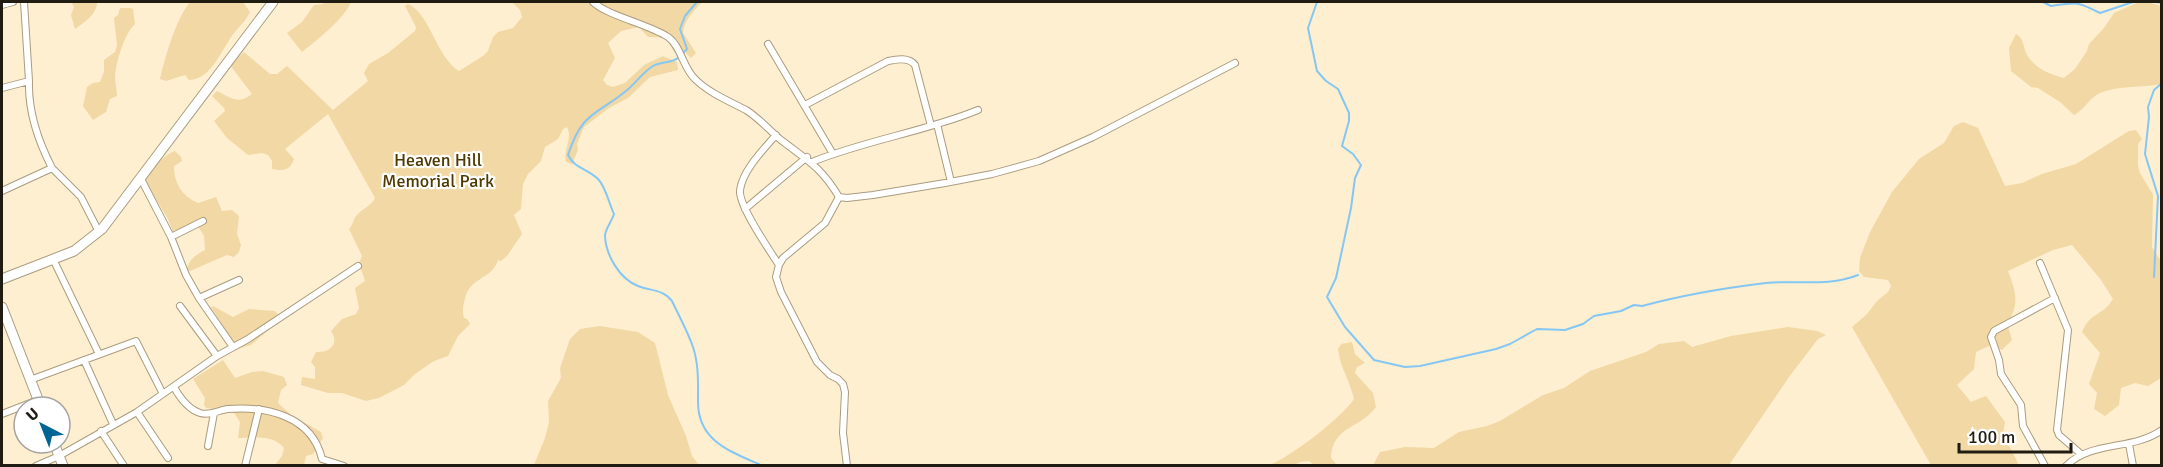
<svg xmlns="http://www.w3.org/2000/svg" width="2163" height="467" viewBox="0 0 2163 467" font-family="Signika,sans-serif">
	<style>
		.green { fill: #f1d8a4 }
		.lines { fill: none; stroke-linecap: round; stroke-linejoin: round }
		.stream { stroke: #84c7f4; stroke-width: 2 }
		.street-casing { stroke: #aa9c7f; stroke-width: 8 }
		.secondary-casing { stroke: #aa9c7f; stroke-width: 11 }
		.street { stroke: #fff; stroke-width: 6 }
		.secondary { stroke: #fff; stroke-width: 9 }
		.labels { text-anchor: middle; stroke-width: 4.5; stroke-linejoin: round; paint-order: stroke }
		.park-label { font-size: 18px; fill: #4e3900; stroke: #fff }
	</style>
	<rect width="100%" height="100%" fill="#feefd0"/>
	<path class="green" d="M 71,2 L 97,2 C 97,14 85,22 75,29 L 71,15 L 74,7 Z
		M 190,2 L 243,2 L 250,12 C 246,21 241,24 235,32 C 223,46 212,80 189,80 L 185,75 L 166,81 L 160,79 C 165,57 176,19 190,2 Z
		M 326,2 L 351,2 C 345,18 316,41 302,52 L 287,33 L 302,22 L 314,5 L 323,4 Z
		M 512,2 L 702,2 C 694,11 684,20 683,33 L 696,53 L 691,58 C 670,38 677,38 648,37 L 639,27 L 621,31 L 608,43 L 615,58 L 603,80 L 607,85 L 613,87 L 625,83 L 644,65 L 663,56 L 677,62 L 678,70 L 650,77 L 628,98 L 609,108 L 584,127 L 577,144 L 578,150 L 572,164 L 566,162 C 563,150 573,138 567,127 L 563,129 L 558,139 L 545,147 L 541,161 L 528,174 L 523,184 L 521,209 L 514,215 L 522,234 L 507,256 L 501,261 L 498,260 C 492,280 469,277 465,299 C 463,306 462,311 464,318 L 467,319 L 470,324 L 458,336 L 448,356 L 434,361 L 415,374 L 404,385 L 379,398 L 366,401 L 342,393 L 328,393 L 301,385 L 302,377 L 315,379 L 315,367 L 311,362 L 316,352 C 330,353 340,344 331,331 L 342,319 L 356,314 L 359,308 L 355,288 L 365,281 L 359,263 L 362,256 L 349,229 C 353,225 353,220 356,216 C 362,209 371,206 375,198 L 328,114 L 285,149 L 294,159 C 290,171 283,171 272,169 L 272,161 L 268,155 L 262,153 L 248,155 L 227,138 L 214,121 L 225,111 L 224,108 L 212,96 L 217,91 C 232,98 237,105 252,94 L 230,65 L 244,52 L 270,74 L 277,74 L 287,66 L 333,110 L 368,81 L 364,73 L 369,64 L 388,53 L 415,31 L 416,27 L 405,6 L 408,4 C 429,12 437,58 459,71 L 483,56 L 488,51 L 493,37 L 498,32 L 513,28 L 522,17 L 520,10 Z
		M 2139,2 L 2147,2 L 2161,6 L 2161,84 C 2141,88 2120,85 2100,93 C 2090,97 2084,110 2074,115 L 2060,102 L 2038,88 L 2031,87 L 2011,71 L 2009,48 L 2016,34 C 2024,38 2023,47 2027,55 C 2036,69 2049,74 2064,78 L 2075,69 L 2087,51 L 2089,44 L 2104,28 L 2114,13 Z
		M 120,8 L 130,8 L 133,9 L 135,24 C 124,34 116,62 115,77 C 115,84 117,90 117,96 L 110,99 L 106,112 L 93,120 L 83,106 L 87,87 L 93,83 L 100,82 L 104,72 L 104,60 L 115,52 L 117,45 L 114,18 L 118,15 Z
		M 1963,122 L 1978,128 L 2005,186 L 2022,183 L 2042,174 L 2076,164 L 2129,131 L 2136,130 L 2142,139 L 2138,144 L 2138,165 L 2140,173 L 2153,195 L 2152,247 L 2161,261 L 2161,378 L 2148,386 L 2135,383 L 2121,388 L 2119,405 L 2105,416 L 2094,409 L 2097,393 L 2089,384 L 2100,353 L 2082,332 C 2091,311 2102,317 2113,299 L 2101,280 L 2072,245 L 2053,250 L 2008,271 C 2016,292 2020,304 2007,324 L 2012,340 L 2002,350 L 1991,345 L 1976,352 L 1974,369 L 1957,385 L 1971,402 L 1986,396 L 2005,422 L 2003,434 L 2019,465 L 1931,465 L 1852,327 L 1867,314 L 1877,301 L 1888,292 L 1891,286 L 1888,280 L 1864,277 L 1859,271 L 1860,258 L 1870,232 L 1892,192 L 1919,159 L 1944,143 L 1954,126 Z
		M 175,151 L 181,157 L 182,161 L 174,166 C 174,184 182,196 198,203 L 216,197 L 222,211 L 232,210 L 239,216 L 237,234 L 241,245 L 239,252 L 234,257 L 227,255 L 190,271 L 187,269 C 190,258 196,255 205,250 L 204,236 L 196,223 L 173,232 L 168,219 L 148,186 L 140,186 C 145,174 163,155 175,151 Z
		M 213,306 L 233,317 L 249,309 L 275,311 L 281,319 L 251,345 L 231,351 L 227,343 L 228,334 L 211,307 Z
		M 600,326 L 638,332 L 655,343 L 668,395 L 686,436 L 692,456 L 699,465 L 534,465 L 545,438 L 549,422 L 548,401 L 561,378 L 560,368 L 570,339 L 580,329 Z
		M 1788,327 L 1817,331 L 1826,335 L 1818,339 L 1789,377 L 1729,465 L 1373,465 L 1380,452 L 1405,447 L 1434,448 L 1459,432 L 1487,426 L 1500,421 L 1543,395 L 1564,388 L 1590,371 L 1646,352 L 1659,344 L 1684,341 L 1692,347 L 1731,336 Z
		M 1352,342 L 1355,354 L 1365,363 L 1357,367 L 1355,373 L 1373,393 L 1376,407 C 1360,429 1332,426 1331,458 L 1337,465 L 1314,465 L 1309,461 L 1300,462 L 1294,465 L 1270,465 C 1293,455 1340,419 1354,399 C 1350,381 1340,367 1338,349 L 1341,344 Z
		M 223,360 L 235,378 L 252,372 L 263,371 L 284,377 L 287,385 L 281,390 L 278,403 L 291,415 L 321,432 L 323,438 L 313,454 L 306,456 L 304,465 L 275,465 L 282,456 L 284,448 C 273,434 254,438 238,438 L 240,422 L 229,405 L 213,409 L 206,408 L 204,405 L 205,398 L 193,379 Z"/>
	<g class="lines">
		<path class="stream" d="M 1317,2 L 1308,28 L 1317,71 L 1326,81 L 1338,89 L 1349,113 L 1349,121 L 1342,146 L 1353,154 L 1361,165 L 1355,178 L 1351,208 L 1336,278 L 1327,297 L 1345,327 L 1374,360 L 1405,367 L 1420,366 L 1496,349 L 1510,344 L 1537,329 L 1565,330 L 1583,324 L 1594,316 L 1621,311 L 1634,305 L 1642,306 C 1683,295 1724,288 1766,283 C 1796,280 1829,287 1858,275
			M 2043,2 L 2051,6 C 2077,2 2077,1 2100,13 L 2133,2
			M 2156,2 L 2162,3
			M 683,53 L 687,49 L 680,29 L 685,16 L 697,2
			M 679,57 C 672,64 661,61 653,66 C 643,72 635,84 626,91 C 595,116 582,112 568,155 C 574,168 588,169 598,179 C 606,187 609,204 614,214 C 612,221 605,229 605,236 C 606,256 620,279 638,286 C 650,291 663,289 672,301 C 679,316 688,332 693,347 C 699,365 698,384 698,402 C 698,442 732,452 763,466
			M 2154,277 L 2158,196 L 2145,154 L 2149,117 L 2148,107 L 2154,90 L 2162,83"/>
		<g class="street-casing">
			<path id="street" d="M 24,2 L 29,81
				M 593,2 C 608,16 648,24 668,37 C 681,46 683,68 695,79 C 709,93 729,101 746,110 C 759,118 769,130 781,140 C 807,160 821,167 839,197 L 825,223 L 783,258 L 779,265 L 776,277 L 781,292 L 817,362 L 830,375 L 838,379 L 843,384 L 845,392 L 843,433 L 847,466
				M 2,5 L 13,2
				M 768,44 L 833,154
				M 2,88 L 29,81 C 28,112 38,141 52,168
				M 805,105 L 888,61 C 897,59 909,57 915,65 L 931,126
				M 937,124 L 951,182
				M 776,135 C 763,150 743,170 740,190 C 738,205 770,251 779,265
				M 812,162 C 866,140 924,132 978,110
				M 141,179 L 171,237 L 186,275 L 199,298 L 233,347
				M 2,191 L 52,168 L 81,197 L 99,232
				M 839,197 L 847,198 L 873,195 L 945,183 L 992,174 L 1039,161 L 1093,137 L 1235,63
				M 745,209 L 807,157
				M 171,237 L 203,221
				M 53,259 L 99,354
				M 2040,263 L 2068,330 L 2057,430 L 2059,435 L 2081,454
				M 199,298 L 239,280
				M 180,306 L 217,356
				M 84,360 L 113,424
				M 30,380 L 136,341 L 163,394
				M 174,387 C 180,398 188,409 200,413 C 210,416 219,410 228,409 C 267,406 312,416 322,459 L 344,466
				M 137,412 L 168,458
				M 2,414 L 38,400
				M 101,431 L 124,466
				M 2129,444 L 2133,466
				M 208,446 L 214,413
				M 36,466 L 59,456 L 137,412 L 217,356 L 248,339 L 358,266
				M 245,466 L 259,409
				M 2045,466 L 2023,426 L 2021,405 L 2001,374 L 1999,360 L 1991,337 L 1994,331 L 2055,298
				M 2066,466 C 2092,440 2132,451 2162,430"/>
		</g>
		<g class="secondary-casing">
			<path id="secondary" d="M 2,279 L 74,251 L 102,229 L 273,2
				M 2,307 L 41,407
				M 54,443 L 63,466"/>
		</g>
		<use href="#street" class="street"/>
		<use href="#secondary" class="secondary"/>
	</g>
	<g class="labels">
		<g class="park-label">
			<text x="438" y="166">Heaven Hill<tspan x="438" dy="21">Memorial Park</tspan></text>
		</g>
	</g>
	<rect width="2163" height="467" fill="none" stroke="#211c11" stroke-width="6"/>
	<g transform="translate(42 425) rotate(318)"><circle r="28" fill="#ffffff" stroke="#a6a4a0" stroke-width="1.5"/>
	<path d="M0-4.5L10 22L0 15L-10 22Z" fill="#006594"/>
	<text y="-9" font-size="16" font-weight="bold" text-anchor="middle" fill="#211c11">U</text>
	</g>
	<path d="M1959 443v9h112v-9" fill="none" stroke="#211c11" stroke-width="3"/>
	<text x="1968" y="443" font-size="18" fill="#211c11" stroke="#ffffff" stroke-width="4.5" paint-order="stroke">100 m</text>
</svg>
